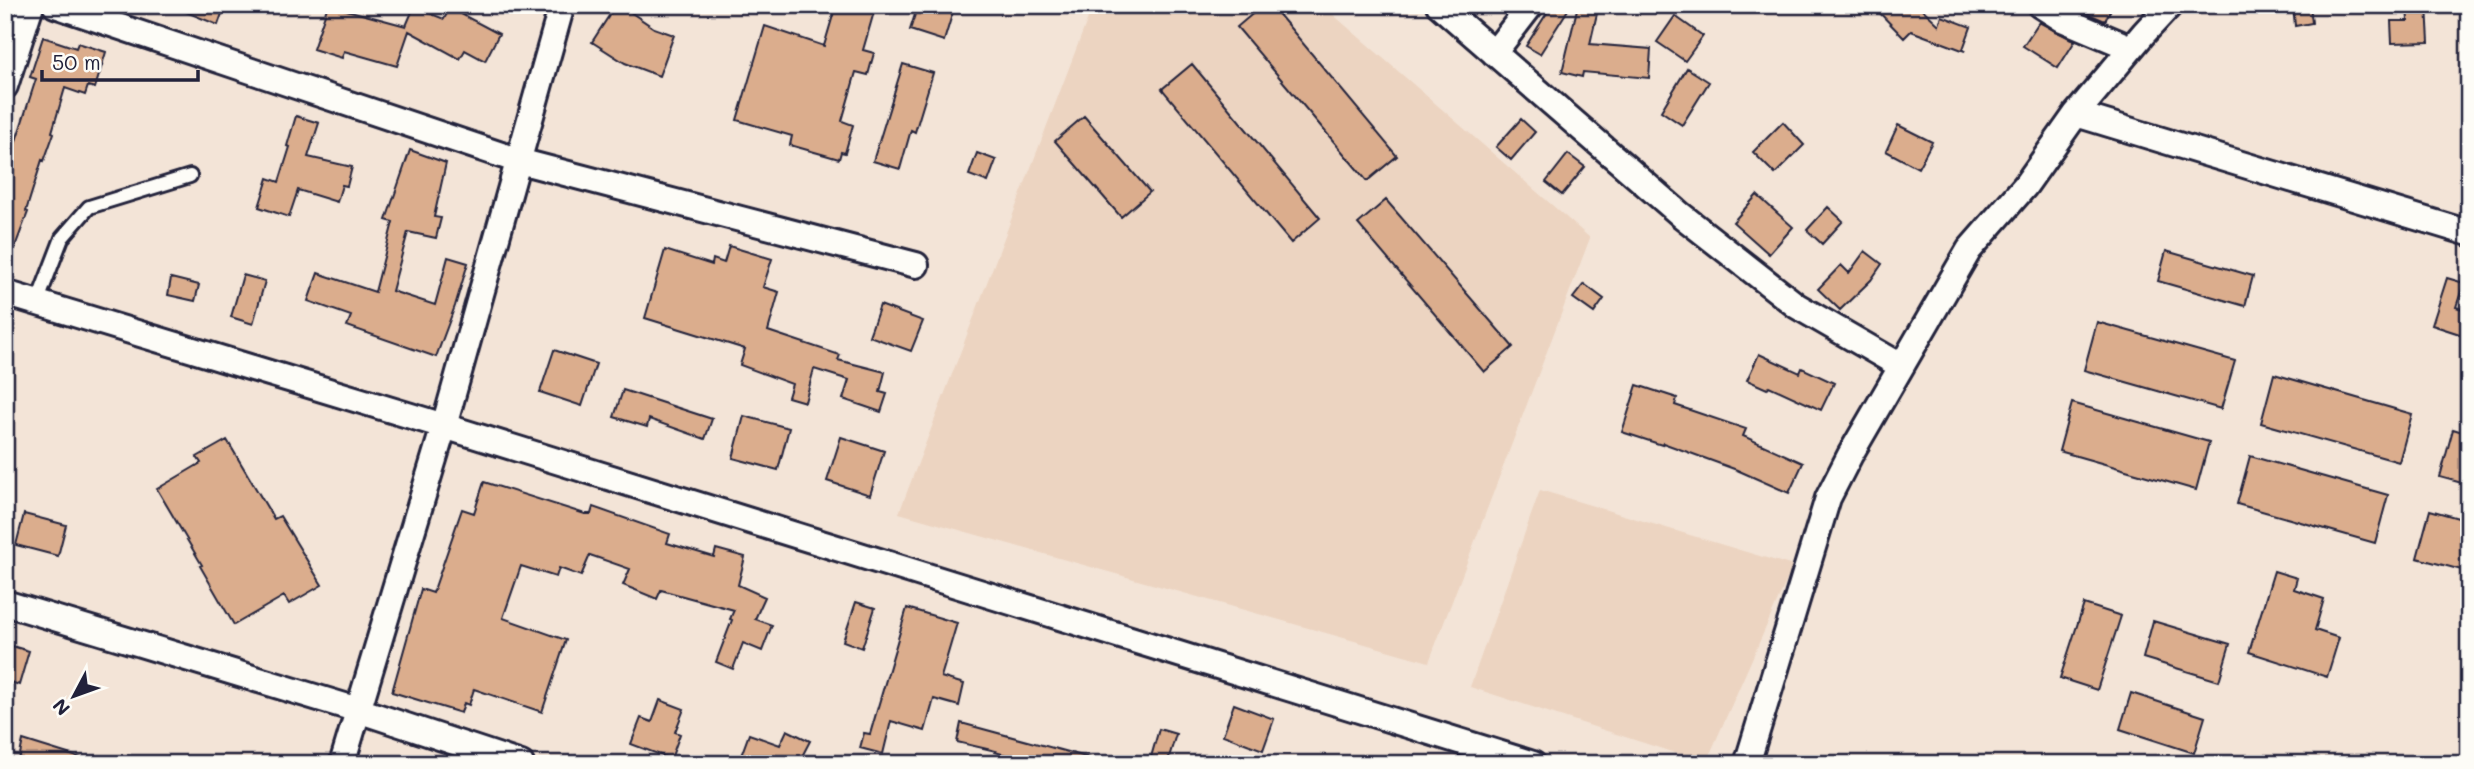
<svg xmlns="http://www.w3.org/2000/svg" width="2474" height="769" viewBox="0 0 2474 769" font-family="Mali,sans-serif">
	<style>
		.built { fill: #ecd4c1 }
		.building { fill: #dbad8d; stroke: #22223b; stroke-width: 2 }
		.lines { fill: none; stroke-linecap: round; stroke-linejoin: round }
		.service-casing { stroke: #22223b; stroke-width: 18 }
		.minor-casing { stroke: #22223b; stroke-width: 30 }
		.service { stroke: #fdfcf7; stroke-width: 12 }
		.minor { stroke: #fdfcf7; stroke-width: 24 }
	</style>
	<rect width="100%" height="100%" fill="#f3e4d7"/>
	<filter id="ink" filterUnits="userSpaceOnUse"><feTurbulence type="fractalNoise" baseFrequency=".0143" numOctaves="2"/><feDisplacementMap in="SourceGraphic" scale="14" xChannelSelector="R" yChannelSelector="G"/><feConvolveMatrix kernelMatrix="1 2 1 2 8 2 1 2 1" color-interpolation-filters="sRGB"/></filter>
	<g filter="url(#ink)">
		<path class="built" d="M 1093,5 L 1322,5 L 1590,238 L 1429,662 L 899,513 Z
			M 1540,490 L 1793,566 L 1706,763 L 1470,687 Z"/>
		<path class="building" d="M 169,5 L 225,5 L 218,25 Z
			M 328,5 L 406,26 L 414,7 L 444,19 L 450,8 L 499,34 L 485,61 L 465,50 L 460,59 L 409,31 L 397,66 L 344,51 L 342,58 L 313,49 Z
			M 616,5 L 620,5 L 654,28 L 674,35 L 659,76 L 625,63 L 592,42 Z
			M 836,5 L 876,5 L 863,50 L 874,53 L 868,75 L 856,72 L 842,121 L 853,125 L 845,153 L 841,152 L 839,159 L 790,145 L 792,136 L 737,120 L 765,26 L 824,46 Z
			M 918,5 L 955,5 L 944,41 L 910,30 Z
			M 1263,5 L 1271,5 L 1397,156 L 1367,181 L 1237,27 Z
			M 1552,5 L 1571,5 L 1540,54 L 1526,46 Z
			M 1578,5 L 1598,9 L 1590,44 L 1651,49 L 1649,78 L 1583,72 L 1582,77 L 1562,72 Z
			M 1872,5 L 1918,5 L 1939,25 L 1942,16 L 1971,27 L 1963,49 L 1965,51 L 1911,31 L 1904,38 Z
			M 2068,5 L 2113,5 L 2105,21 Z
			M 2293,5 L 2310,5 L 2312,23 L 2295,26 Z
			M 2407,5 L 2427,5 L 2429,42 L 2392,43 L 2391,21 L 2408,21 Z
			M 1675,16 L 1703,36 L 1685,61 L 1657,42 Z
			M 2039,22 L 2075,41 L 2058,68 L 2023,46 Z
			M 43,37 L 76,48 L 78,43 L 106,52 L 95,88 L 88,86 L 85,95 L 65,88 L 52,132 L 54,133 L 44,161 L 42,160 L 26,211 L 28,212 L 7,268 L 5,267 L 5,175 L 36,79 L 30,77 Z
			M 903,64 L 933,73 L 915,132 L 911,130 L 900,169 L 873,161 Z
			M 1192,64 L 1320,218 L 1291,243 L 1162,89 Z
			M 1687,68 L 1709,82 L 1682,125 L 1661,111 Z
			M 296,116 L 319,123 L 308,157 L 352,167 L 347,186 L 342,185 L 337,202 L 298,190 L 289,217 L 259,207 L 268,178 L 279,182 L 290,147 L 287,146 Z
			M 1084,116 L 1150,192 L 1121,217 L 1055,141 Z
			M 1521,119 L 1535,132 L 1511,160 L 1496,147 Z
			M 1783,122 L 1804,145 L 1775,174 L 1753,152 Z
			M 1898,125 L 1932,142 L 1918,168 L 1886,151 Z
			M 410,150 L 446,163 L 434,217 L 441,218 L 436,238 L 408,232 L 392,291 L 435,305 L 448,257 L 468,263 L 455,306 L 436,357 L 347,326 L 351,316 L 308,301 L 318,273 L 375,292 L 393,222 L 386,220 Z
			M 977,153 L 996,160 L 988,182 L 969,175 Z
			M 1568,154 L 1585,167 L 1562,195 L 1546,182 Z
			M 1757,195 L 1793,227 L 1769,254 L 1733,222 Z
			M 1386,200 L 1513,347 L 1484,372 L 1358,224 Z
			M 1828,207 L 1843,221 L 1822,244 L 1807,230 Z
			M 729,246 L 772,259 L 763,287 L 779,292 L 768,331 L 840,355 L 838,360 L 885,372 L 880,392 L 887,394 L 881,412 L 843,399 L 849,380 L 814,369 L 805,402 L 788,397 L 792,384 L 740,365 L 745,349 L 645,318 L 665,250 L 712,265 L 713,259 L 724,263 Z
			M 1865,251 L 1882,264 L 1871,280 L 1840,310 L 1818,289 L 1841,265 L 1849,273 Z
			M 2166,251 L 2253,276 L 2245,306 L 2158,281 Z
			M 243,275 L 265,281 L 253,324 L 231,317 Z
			M 171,278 L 199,285 L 195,301 L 168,295 Z
			M 2447,278 L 2464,283 L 2456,307 L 2469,311 L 2469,337 L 2432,325 Z
			M 1584,284 L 1604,299 L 1594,313 L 1573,298 Z
			M 880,305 L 923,321 L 911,351 L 869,336 Z
			M 2097,322 L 2235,361 L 2221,409 L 2084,370 Z
			M 554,350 L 596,364 L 582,406 L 540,392 Z
			M 1759,354 L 1800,373 L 1802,368 L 1834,383 L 1821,410 L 1769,386 L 1767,389 L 1747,380 Z
			M 2274,374 L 2412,414 L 2399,462 L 2261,423 Z
			M 1637,385 L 1677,398 L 1675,405 L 1746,429 L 1743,436 L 1803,463 L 1789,493 L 1737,470 L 1663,443 L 1662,445 L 1622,432 Z
			M 623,390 L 712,419 L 705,439 L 649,419 L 647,427 L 614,417 Z
			M 2072,403 L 2209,442 L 2196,490 L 2059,451 Z
			M 744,416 L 789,428 L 778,470 L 733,458 Z
			M 2453,429 L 2469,434 L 2469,485 L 2440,477 Z
			M 841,437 L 884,451 L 870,495 L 827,481 Z
			M 227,440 L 274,519 L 280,516 L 322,585 L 289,604 L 284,596 L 234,625 L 200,566 L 202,565 L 157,489 L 201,463 L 197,457 Z
			M 2250,456 L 2388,495 L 2375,543 L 2237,504 Z
			M 484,482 L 585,514 L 591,514 L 593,507 L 670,534 L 667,543 L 714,557 L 716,549 L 745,557 L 738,585 L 765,597 L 755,619 L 772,625 L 762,651 L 743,643 L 733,669 L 716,662 L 732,620 L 730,619 L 734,610 L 661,590 L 657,599 L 623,585 L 630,569 L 590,555 L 581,576 L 559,568 L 556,577 L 521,566 L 503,618 L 566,640 L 542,712 L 474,689 L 469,705 L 464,703 L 461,713 L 392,692 L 421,589 L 433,593 L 462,509 L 474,513 Z
			M 2430,510 L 2469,521 L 2469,572 L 2417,558 Z
			M 24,514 L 66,525 L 58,556 L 16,545 Z
			M 2274,571 L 2297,578 L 2294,589 L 2324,599 L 2315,630 L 2339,638 L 2327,677 L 2249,652 Z
			M 856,602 L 875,608 L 862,648 L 843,641 Z
			M 2084,604 L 2121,616 L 2097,690 L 2060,678 Z
			M 907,608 L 957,623 L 941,677 L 964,684 L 959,706 L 934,699 L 925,731 L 891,721 L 883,754 L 860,748 L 864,733 L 870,734 Z
			M 2153,621 L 2230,644 L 2219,681 L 2143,658 Z
			M 5,644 L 29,651 L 19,685 L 5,680 Z
			M 2131,693 L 2205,717 L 2194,753 L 2120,729 Z
			M 660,700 L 684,709 L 675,732 L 680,734 L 671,759 L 631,744 L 641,718 L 652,722 Z
			M 1234,704 L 1274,719 L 1263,750 L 1223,735 Z
			M 961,723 L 1090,758 L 1090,764 L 1037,764 L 995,752 L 996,751 L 957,742 Z
			M 1159,729 L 1176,734 L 1167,764 L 1149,764 Z
			M 787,730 L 810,741 L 798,764 L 738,764 L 749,734 L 780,745 Z
			M 23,740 L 84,759 L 83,764 L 18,764 Z"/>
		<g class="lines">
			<g class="service-casing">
				<path id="service" d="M 37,303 L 62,238 L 89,207 L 190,176"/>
			</g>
			<g class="minor-casing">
				<path id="minor" d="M 55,5 L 519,161 L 916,265
					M 1439,5 L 1681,215 L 1797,306 L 1901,366
					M 2040,5 L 2062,19 L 2131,48
					M 1494,53 L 1531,5
					M 5,86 L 31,5
					M 2076,114 L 2469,233
					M 5,293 L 444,426 L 1533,764
					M 5,603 L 358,710 L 521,764
					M 342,764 L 444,426 L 562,5
					M 1747,764 L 1828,498 L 1850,455 L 1969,250 L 2025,186 L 2076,114 L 2144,33 L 2170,5"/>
			</g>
			<use href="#service" class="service"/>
			<use href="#minor" class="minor"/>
		</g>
	</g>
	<rect width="2474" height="769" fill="none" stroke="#fdfcf7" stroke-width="28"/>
	<rect x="14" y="14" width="2446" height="741" fill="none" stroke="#22223b" stroke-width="2.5" filter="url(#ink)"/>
	<g transform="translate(74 696) rotate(229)" stroke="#fdfcf7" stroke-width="5" paint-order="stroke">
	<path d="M0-5L12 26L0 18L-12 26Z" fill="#22223b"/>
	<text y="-10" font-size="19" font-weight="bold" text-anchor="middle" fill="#22223b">N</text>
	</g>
	<path d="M42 70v10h156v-10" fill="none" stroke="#22223b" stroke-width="3.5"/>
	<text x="52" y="70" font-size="21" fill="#22223b" stroke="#fdfcf7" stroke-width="5" paint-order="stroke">50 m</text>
</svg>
